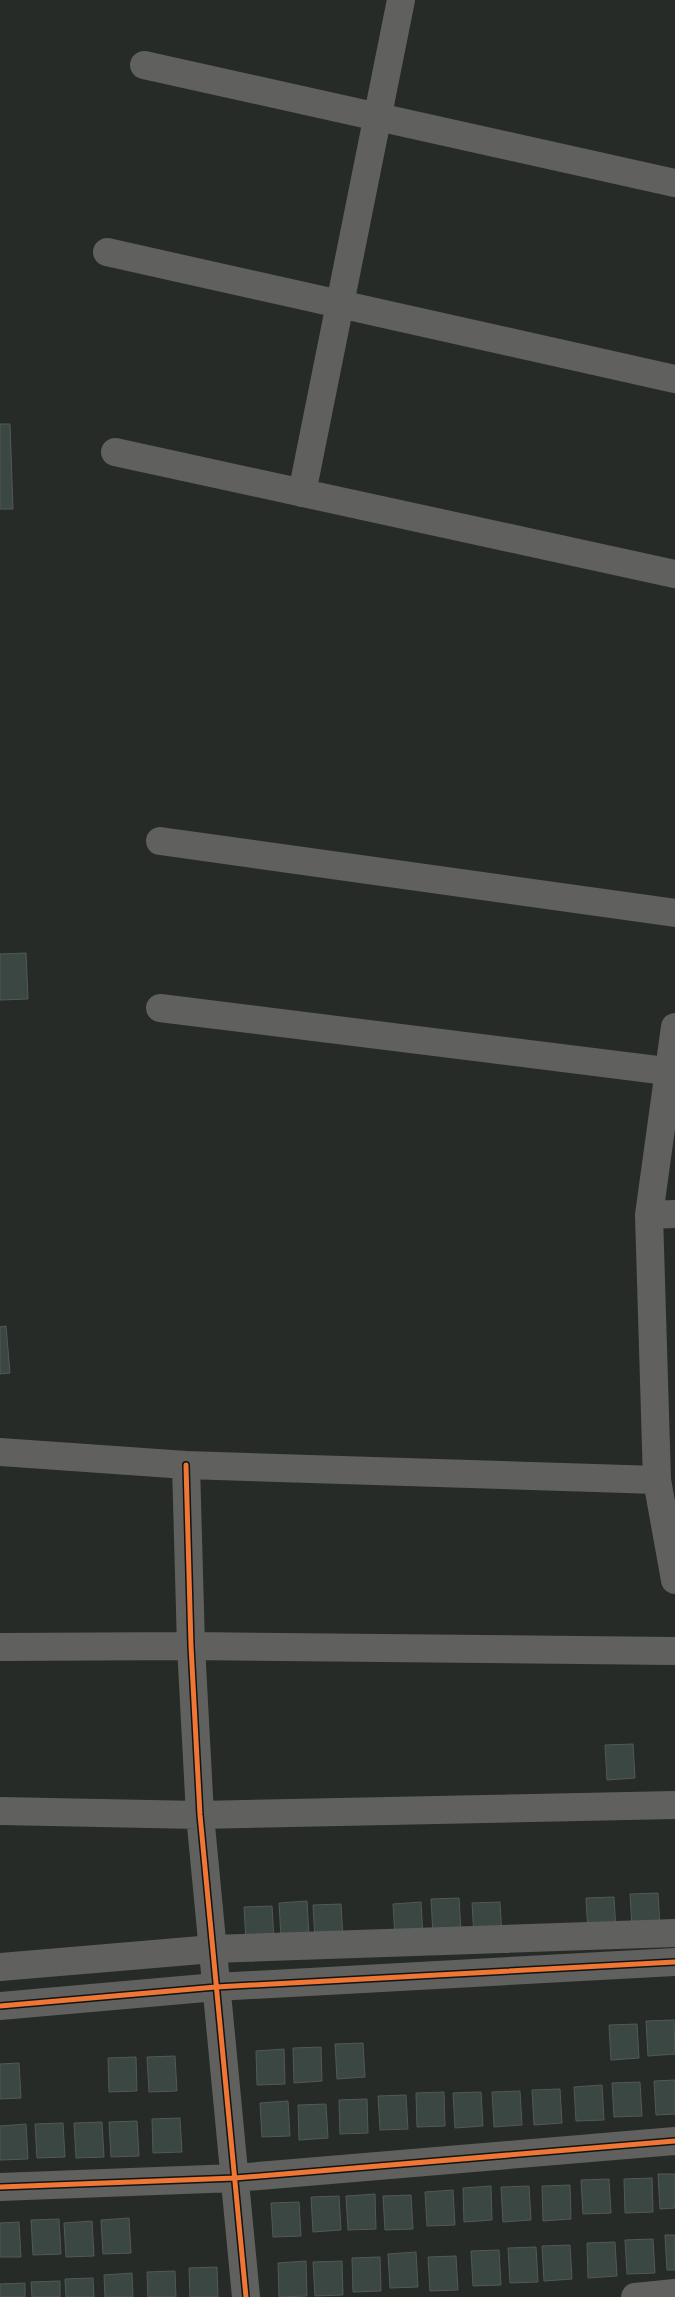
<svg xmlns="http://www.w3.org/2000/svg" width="675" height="2297" viewBox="0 0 675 2297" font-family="'Work Sans',sans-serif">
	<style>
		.building { fill: #3a4742; stroke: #545856 }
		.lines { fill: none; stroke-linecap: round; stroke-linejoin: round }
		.minor { stroke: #60615f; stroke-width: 28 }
		.cycleway-casing { stroke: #101412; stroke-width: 8 }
		.cycleway { stroke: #f07635; stroke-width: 5 }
	</style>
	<rect width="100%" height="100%" fill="#262b28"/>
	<path class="building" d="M 0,424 L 10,424 L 13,509 L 0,509 Z
		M 26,953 L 28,999 L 0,1000 L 0,954 Z
		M 6,1326 L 10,1373 L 0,1374 L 0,1327 Z
		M 633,1744 L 635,1778 L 607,1780 L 605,1745 Z
		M 658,1893 L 660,1927 L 632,1928 L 630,1894 Z
		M 614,1897 L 616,1931 L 588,1933 L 586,1898 Z
		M 459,1898 L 461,1932 L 433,1934 L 431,1899 Z
		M 307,1901 L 309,1936 L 281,1937 L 279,1903 Z
		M 421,1902 L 423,1937 L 395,1938 L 393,1904 Z
		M 500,1902 L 502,1936 L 474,1937 L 472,1903 Z
		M 341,1904 L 343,1938 L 315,1940 L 313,1905 Z
		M 272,1906 L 274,1940 L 246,1942 L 244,1907 Z
		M 674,2020 L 675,2054 L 648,2056 L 646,2021 Z
		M 637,2024 L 639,2058 L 611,2060 L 609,2025 Z
		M 363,2043 L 365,2077 L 337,2079 L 335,2044 Z
		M 321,2047 L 322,2081 L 294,2083 L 293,2048 Z
		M 284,2049 L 285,2084 L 257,2085 L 256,2051 Z
		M 175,2056 L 177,2091 L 149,2092 L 147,2057 Z
		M 136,2057 L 137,2091 L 109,2092 L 108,2058 Z
		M 19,2063 L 21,2098 L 0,2099 L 0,2064 Z
		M 675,2080 L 675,2114 L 656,2115 L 654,2081 Z
		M 640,2082 L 642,2116 L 614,2117 L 612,2083 Z
		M 602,2085 L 604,2120 L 576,2121 L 574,2087 Z
		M 560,2089 L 562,2123 L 534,2125 L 532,2090 Z
		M 520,2091 L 522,2125 L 494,2127 L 492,2092 Z
		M 444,2092 L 445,2126 L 417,2127 L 416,2093 Z
		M 481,2092 L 483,2126 L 455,2128 L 453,2093 Z
		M 406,2095 L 408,2129 L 380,2130 L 378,2096 Z
		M 367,2099 L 368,2133 L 340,2134 L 339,2100 Z
		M 288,2101 L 290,2136 L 262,2137 L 260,2103 Z
		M 326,2104 L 328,2138 L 299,2140 L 298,2105 Z
		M 180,2118 L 182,2152 L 153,2153 L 152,2119 Z
		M 137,2121 L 139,2156 L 111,2157 L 109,2122 Z
		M 102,2122 L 104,2157 L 76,2158 L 74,2123 Z
		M 63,2123 L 65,2157 L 37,2158 L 35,2124 Z
		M 26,2124 L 28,2159 L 0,2160 L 0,2126 Z
		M 658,2174 L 675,2174 L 675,2208 L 660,2209 Z
		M 652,2178 L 653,2212 L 625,2213 L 624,2179 Z
		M 609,2179 L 611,2213 L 583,2214 L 581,2180 Z
		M 570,2185 L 571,2219 L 543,2221 L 542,2186 Z
		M 491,2186 L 492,2220 L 464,2222 L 463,2188 Z
		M 529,2186 L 531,2220 L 503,2222 L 501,2187 Z
		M 453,2190 L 455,2225 L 427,2226 L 425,2192 Z
		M 375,2194 L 376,2229 L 348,2230 L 346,2196 Z
		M 411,2195 L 413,2229 L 385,2230 L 383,2196 Z
		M 339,2196 L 341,2230 L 313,2232 L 311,2197 Z
		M 299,2202 L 301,2236 L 273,2237 L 271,2203 Z
		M 129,2218 L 131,2253 L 103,2254 L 101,2220 Z
		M 59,2219 L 61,2254 L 33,2255 L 31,2220 Z
		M 92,2221 L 94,2256 L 66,2257 L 64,2223 Z
		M 19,2222 L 21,2257 L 0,2257 L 0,2223 Z
		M 665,2235 L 675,2235 L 675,2270 L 667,2270 Z
		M 653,2239 L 655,2273 L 627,2274 L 625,2240 Z
		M 615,2242 L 617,2276 L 588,2278 L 587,2243 Z
		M 570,2245 L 572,2279 L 544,2281 L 542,2246 Z
		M 536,2247 L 538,2282 L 510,2283 L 508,2248 Z
		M 499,2250 L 501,2285 L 473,2286 L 471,2251 Z
		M 416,2252 L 418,2287 L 390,2288 L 388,2254 Z
		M 456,2256 L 458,2290 L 430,2291 L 428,2257 Z
		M 380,2257 L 381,2291 L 353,2292 L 352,2258 Z
		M 306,2261 L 307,2296 L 279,2297 L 278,2263 Z
		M 342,2261 L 343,2295 L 315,2296 L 313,2262 Z
		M 217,2267 L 218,2297 L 190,2297 L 189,2268 Z
		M 175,2271 L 176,2297 L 148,2297 L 147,2272 Z
		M 132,2273 L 133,2297 L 105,2297 L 104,2275 Z
		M 93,2278 L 94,2297 L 66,2297 L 65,2279 Z
		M 60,2281 L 60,2297 L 32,2297 L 31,2282 Z
		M 25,2283 L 25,2297 L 0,2297 L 0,2284 Z"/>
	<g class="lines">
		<path class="minor" d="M 144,65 L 675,183
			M 107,252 L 675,379
			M 115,452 L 675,574
			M 302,493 L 401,0
			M 160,841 L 675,913
			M 160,1008 L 675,1072
			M 675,1214 L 649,1215 L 657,1480 L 675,1580
			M 649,1215 L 675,1027
			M 0,1452 L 186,1465 L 657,1480
			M 186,1465 L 191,1646 L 200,1815 L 246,2297
			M 0,1647 L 191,1646 L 675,1651
			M 0,1811 L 200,1815 L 675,1805
			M 0,1967 L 213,1949 L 675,1933
			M 0,2006 L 216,1987 L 675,1962
			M 0,2187 L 235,2178 L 675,2141
			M 635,2297 L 675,2293"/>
		<g class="cycleway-casing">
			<path id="cycleway" d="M 186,1465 L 191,1646 L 200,1815 L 246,2297
				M 0,2006 L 216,1987 L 675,1962
				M 0,2187 L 235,2178 L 675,2141"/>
		</g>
		<use href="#cycleway" class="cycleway"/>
	</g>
</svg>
